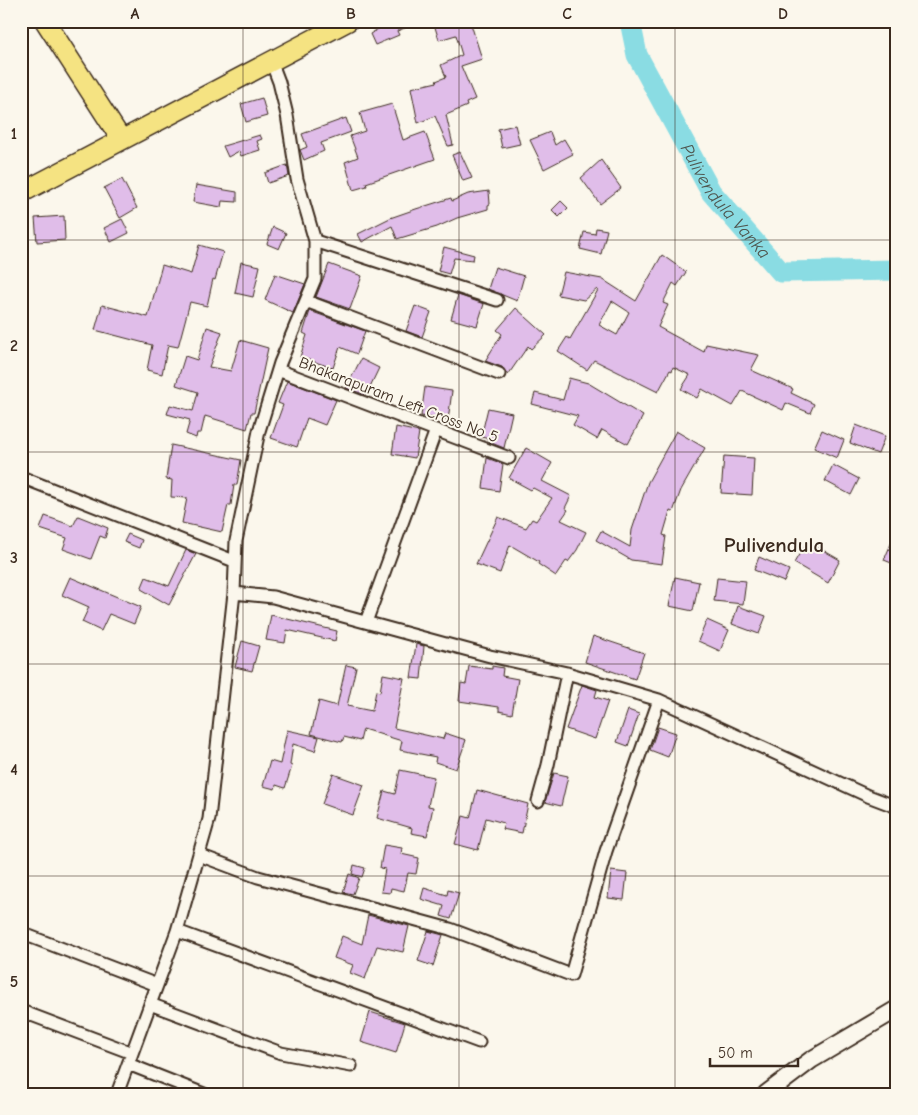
<svg xmlns="http://www.w3.org/2000/svg" width="918" height="1115" viewBox="0 0 918 1115" font-family="'Comic Neue',sans-serif">
	<style>
		.lines { fill: none; stroke-linecap: round; stroke-linejoin: round }
		.river { stroke: #8adce3; stroke-width: 21 }
		.building { fill: #e0bde9; stroke: #3b2a1e; fill-rule: evenodd }
		.street-casing { stroke: #3b2a1e; stroke-width: 15 }
		.secondary-casing { stroke: #3b2a1e; stroke-width: 20 }
		.primary-casing { stroke: #3b2a1e; stroke-width: 22 }
		.street { stroke: #fbf7ec; stroke-width: 11 }
		.secondary { stroke: #fbf7ec; stroke-width: 16 }
		.primary { stroke: #f5e382; stroke-width: 19 }
		.grid { fill: none; stroke: #3b2a1e; stroke-width: 1; stroke-opacity: 0.55 }
		.labels { text-anchor: middle; stroke-width: 4; stroke-linejoin: round; paint-order: stroke }
		.street-label { font-size: 16px; fill: #3b2a1e; stroke: #fbf7ec }
		.water-label { font-size: 18px; font-style: italic; fill: #4f564f; stroke: #fbf7ec }
		.district-label { font-size: 21px; font-weight: bold; fill: #3b2a1e; stroke: #fbf7ec }
		.neatline { fill: none; stroke: #3b2a1e; stroke-width: 2 }
		.grid-label { font-size: 16px; text-anchor: middle; font-weight: bold; fill: #3b2a1e }
	</style>
	<rect width="100%" height="100%" fill="#fbf7ec"/>
	<filter id="ink" filterUnits="userSpaceOnUse"><feTurbulence type="fractalNoise" baseFrequency=".02" numOctaves="2"/><feDisplacementMap in="SourceGraphic" scale="10" xChannelSelector="R" yChannelSelector="G"/><feConvolveMatrix kernelMatrix="1 2 1 2 8 2 1 2 1" color-interpolation-filters="sRGB"/></filter>
	<g filter="url(#ink)">
		<g class="lines">
			<path class="river" id="s1" d="M 630,21 L 637,55 L 711,192 L 781,272 L 897,270"/>
		</g>
		<path class="building" d="M 380,21 L 420,21 L 420,22 L 397,31 L 399,35 L 375,45 L 370,34 L 383,26 Z
			M 433,21 L 470,21 L 482,59 L 461,66 L 475,99 L 466,103 L 467,106 L 446,115 L 453,145 L 448,146 L 435,116 L 418,123 L 411,88 L 437,82 L 436,81 L 446,77 L 441,65 L 462,55 L 456,35 L 439,40 Z
			M 262,98 L 267,116 L 246,122 L 241,104 Z
			M 392,104 L 403,140 L 425,132 L 435,159 L 366,183 L 367,186 L 353,190 L 345,162 L 358,157 L 350,136 L 365,131 L 360,113 Z
			M 346,118 L 351,132 L 321,143 L 324,151 L 304,160 L 300,150 L 307,147 L 302,134 Z
			M 515,125 L 520,144 L 502,148 L 498,129 Z
			M 550,132 L 555,145 L 564,139 L 573,154 L 544,169 L 530,140 Z
			M 260,135 L 262,139 L 257,141 L 260,150 L 241,156 L 239,151 L 228,157 L 223,146 Z
			M 460,152 L 472,178 L 463,181 L 452,155 Z
			M 601,160 L 621,188 L 600,204 L 581,178 Z
			M 287,165 L 289,176 L 268,183 L 265,173 Z
			M 122,179 L 137,208 L 120,218 L 104,188 Z
			M 196,185 L 237,192 L 237,202 L 222,201 L 221,207 L 193,202 Z
			M 489,191 L 490,204 L 488,205 L 488,209 L 457,218 L 437,227 L 397,239 L 392,226 L 362,242 L 358,234 L 390,218 L 416,209 L 451,198 L 452,201 L 468,194 Z
			M 561,201 L 568,208 L 559,217 L 552,210 Z
			M 64,216 L 65,240 L 37,242 L 35,218 Z
			M 122,219 L 129,233 L 111,242 L 104,228 Z
			M 273,227 L 286,233 L 279,249 L 267,244 Z
			M 596,228 L 607,230 L 601,254 L 580,249 L 584,232 L 595,234 Z
			M 199,245 L 223,252 L 215,280 L 213,279 L 207,306 L 190,302 L 178,347 L 168,345 L 162,374 L 147,370 L 152,345 L 95,330 L 102,305 L 148,317 L 162,265 L 191,274 Z
			M 444,247 L 474,255 L 473,260 L 454,258 L 449,274 L 438,271 Z
			M 662,255 L 686,272 L 677,286 L 673,283 L 663,303 L 668,305 L 658,327 L 704,352 L 706,344 L 759,355 L 751,370 L 793,389 L 791,393 L 814,404 L 810,413 L 786,403 L 783,410 L 742,391 L 733,406 L 702,389 L 697,398 L 681,389 L 690,375 L 673,367 L 672,371 L 670,370 L 658,392 L 594,360 L 587,370 L 558,351 L 567,337 L 570,339 L 598,290 L 597,289 L 584,300 L 558,295 L 564,272 L 602,279 L 636,301 ZM 612,301 L 629,312 L 617,335 L 599,325 Z
			M 241,262 L 260,266 L 253,297 L 235,293 Z
			M 329,264 L 362,276 L 350,309 L 316,297 Z
			M 495,267 L 524,276 L 517,301 L 488,289 Z
			M 275,274 L 305,284 L 293,313 L 265,300 Z
			M 458,295 L 484,304 L 477,326 L 451,319 Z
			M 415,306 L 431,312 L 422,337 L 406,331 Z
			M 516,308 L 546,335 L 531,349 L 528,346 L 508,375 L 502,367 L 485,361 L 502,334 L 497,330 Z
			M 310,311 L 365,331 L 357,354 L 340,347 L 333,368 L 300,357 L 307,335 L 303,333 Z
			M 207,327 L 222,332 L 209,367 L 231,371 L 240,340 L 268,348 L 254,413 L 251,413 L 247,429 L 205,416 L 201,433 L 197,433 L 196,438 L 186,434 L 190,420 L 167,414 L 170,405 L 193,411 L 198,392 L 176,385 L 185,356 L 197,360 Z
			M 361,359 L 379,368 L 366,395 L 346,388 Z
			M 569,378 L 588,383 L 643,416 L 628,444 L 602,430 L 597,439 L 573,425 L 578,416 L 532,404 L 535,393 L 563,400 Z
			M 287,381 L 336,400 L 325,425 L 307,418 L 297,447 L 271,438 L 283,405 L 278,403 Z
			M 425,387 L 452,391 L 448,420 L 421,416 Z
			M 488,408 L 512,413 L 504,448 L 489,442 L 490,439 L 481,437 Z
			M 856,425 L 885,436 L 878,454 L 850,443 Z
			M 396,427 L 419,432 L 415,458 L 392,454 Z
			M 822,430 L 844,440 L 837,458 L 814,448 Z
			M 676,431 L 705,448 L 681,490 L 673,512 L 670,511 L 663,535 L 666,536 L 662,564 L 631,560 L 596,540 L 601,531 L 630,547 L 632,530 L 648,482 Z
			M 171,445 L 241,460 L 237,485 L 234,485 L 231,505 L 228,505 L 222,532 L 182,523 L 187,498 L 171,497 L 172,480 L 166,479 Z
			M 526,448 L 552,463 L 542,481 L 571,496 L 565,508 L 568,510 L 561,520 L 586,532 L 577,550 L 568,562 L 566,561 L 556,576 L 538,564 L 539,562 L 510,545 L 500,573 L 476,564 L 498,517 L 526,528 L 532,519 L 536,521 L 552,498 L 533,488 L 531,490 L 509,478 Z
			M 724,456 L 754,458 L 752,495 L 721,493 Z
			M 487,458 L 503,464 L 499,491 L 483,488 Z
			M 833,465 L 859,479 L 851,495 L 825,481 Z
			M 45,516 L 73,526 L 78,516 L 108,528 L 105,538 L 100,536 L 91,559 L 63,549 L 67,538 L 40,529 Z
			M 897,530 L 897,558 L 894,564 L 884,560 Z
			M 128,534 L 142,540 L 139,548 L 124,542 Z
			M 807,541 L 840,560 L 828,583 L 794,563 Z
			M 186,550 L 196,554 L 169,605 L 141,589 L 146,577 L 169,586 Z
			M 759,557 L 789,570 L 784,582 L 754,570 Z
			M 70,577 L 141,607 L 134,624 L 109,614 L 101,631 L 82,622 L 89,607 L 62,595 Z
			M 675,577 L 699,582 L 693,611 L 669,606 Z
			M 717,578 L 746,581 L 743,604 L 714,601 Z
			M 738,606 L 766,616 L 759,634 L 732,624 Z
			M 271,615 L 337,631 L 335,641 L 287,630 L 285,643 L 266,640 Z
			M 707,620 L 729,630 L 720,651 L 698,641 Z
			M 593,636 L 644,653 L 635,679 L 585,662 Z
			M 242,641 L 259,646 L 252,671 L 235,667 Z
			M 416,644 L 424,646 L 421,679 L 411,678 Z
			M 346,665 L 356,667 L 347,706 L 372,711 L 376,691 L 380,692 L 383,674 L 404,678 L 394,728 L 443,739 L 445,733 L 466,740 L 456,769 L 435,762 L 436,757 L 400,750 L 402,741 L 363,729 L 360,741 L 344,737 L 342,742 L 311,734 L 319,701 L 337,706 Z
			M 469,666 L 492,669 L 492,666 L 503,668 L 502,676 L 518,679 L 512,714 L 499,711 L 499,707 L 459,701 L 461,683 L 466,684 Z
			M 582,685 L 597,690 L 595,697 L 608,701 L 595,739 L 566,729 Z
			M 628,710 L 639,714 L 628,746 L 617,742 Z
			M 658,727 L 676,733 L 668,757 L 650,750 Z
			M 287,730 L 319,737 L 315,751 L 293,744 L 290,765 L 292,766 L 285,788 L 276,785 L 275,789 L 263,786 L 270,761 L 280,764 Z
			M 400,770 L 434,777 L 428,806 L 433,807 L 427,836 L 411,833 L 412,828 L 377,818 L 384,791 L 395,794 Z
			M 554,773 L 568,776 L 561,806 L 545,802 Z
			M 333,774 L 364,785 L 353,815 L 322,804 Z
			M 477,790 L 528,804 L 522,833 L 502,829 L 504,823 L 486,818 L 478,850 L 455,844 L 463,816 L 470,818 Z
			M 384,845 L 402,848 L 401,854 L 419,858 L 416,874 L 408,873 L 404,891 L 391,888 L 390,893 L 381,892 L 385,869 L 380,868 Z
			M 354,865 L 365,868 L 362,877 L 352,874 Z
			M 611,871 L 627,873 L 624,900 L 608,898 Z
			M 349,874 L 359,878 L 353,894 L 343,892 Z
			M 424,888 L 447,895 L 448,890 L 459,893 L 451,919 L 441,916 L 444,906 L 421,899 Z
			M 368,915 L 409,926 L 403,952 L 377,946 L 365,979 L 350,973 L 353,965 L 334,958 L 342,936 L 362,944 Z
			M 428,931 L 443,935 L 433,966 L 418,961 Z
			M 370,1012 L 405,1023 L 396,1053 L 361,1042 Z"/>
		<g class="lines">
			<g class="street-casing">
				<path id="street" d="M 315,241 L 497,300
					M 306,301 L 499,374
					M 278,370 L 509,458
					M 21,477 L 234,561
					M 234,593 L 273,597 L 490,656 L 567,673 L 659,700 L 868,796 L 897,807
					M 366,622 L 436,430
					M 538,801 L 548,765 L 567,673
					M 199,855 L 258,877 L 450,929 L 571,975 L 606,851 L 659,700
					M 177,931 L 479,1042
					M 21,933 L 157,985
					M 150,1004 L 281,1053 L 351,1066
					M 21,1011 L 132,1053
					M 128,1064 L 204,1094
					M 117,1094 L 177,931 L 209,819 L 234,593 L 236,541 L 259,431 L 280,363 L 315,279 L 315,241 L 297,179 L 287,115 L 279,82 L 271,61"/>
			</g>
			<g class="secondary-casing">
				<path id="secondary" d="M 766,1094 L 811,1060 L 897,1009"/>
			</g>
			<g class="primary-casing">
				<path id="primary" d="M 45,21 L 121,139
					M 21,193 L 348,21"/>
			</g>
			<use href="#street" class="street"/>
			<use href="#secondary" class="secondary"/>
			<use href="#primary" class="primary"/>
		</g>
	</g>
	<path class="grid" d="M 243,21 L 243,1094M 459,21 L 459,1094M 675,21 L 675,1094M 21,240 L 897,240M 21,452 L 897,452M 21,664 L 897,664M 21,876 L 897,876"/>
	<g class="labels">
		<g class="street-label">
			<text transform="translate(399 399) rotate(21)" y="6">Bhakarapuram Left Cross No 5</text>
		</g>
		<g class="water-label">
			<text dy="6" stroke="none"><textPath href="#s1" startOffset="206">Pulivendula Vanka</textPath></text>
		</g>
		<g class="district-label">
			<text x="774" y="552">Pulivendula</text>
		</g>
	</g>
	<rect width="918" height="1115" fill="none" stroke="#fbf7ec" stroke-width="55"/>
	<path d="M710 1058v8h88v-8" fill="none" stroke="#3b2a1e" stroke-width="2.5"/>
	<text x="718" y="1058" font-size="15" fill="#3b2a1e" stroke="#fbf7ec" stroke-width="4" paint-order="stroke">50 m</text>
	<rect x="28" y="28" width="862" height="1060" class="neatline"/>
	<g class="grid-label">
		<text x="135" y="19">A</text>
		<text x="351" y="19">B</text>
		<text x="567" y="19">C</text>
		<text x="783" y="19">D</text>
		<text x="14" y="139">1</text>
		<text x="14" y="351">2</text>
		<text x="14" y="563">3</text>
		<text x="14" y="775">4</text>
		<text x="14" y="987">5</text>
	</g>
</svg>
